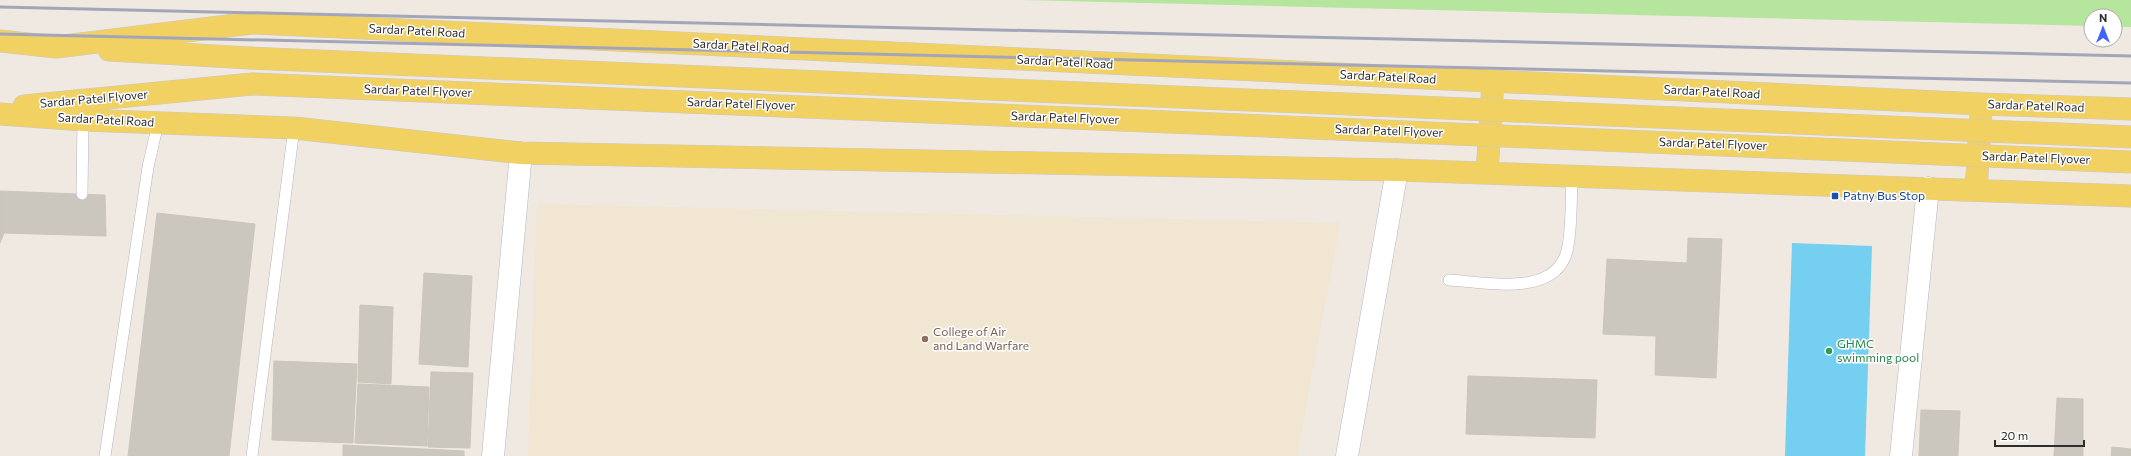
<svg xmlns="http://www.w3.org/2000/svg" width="2131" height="456" viewBox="0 0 2131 456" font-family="Commissioner,sans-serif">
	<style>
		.education { fill: #f0e6d1 }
		.green { fill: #b6e59e }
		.water { fill: #75cff0 }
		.building { fill: #cbc7bf; stroke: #cbc5ba }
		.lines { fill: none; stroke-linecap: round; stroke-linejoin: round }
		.lane-casing { stroke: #b4b7c1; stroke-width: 12 }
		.street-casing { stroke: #b4b7c1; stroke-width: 23 }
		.secondary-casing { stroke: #b4b7c1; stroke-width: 23 }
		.primary-casing { stroke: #c9c9c9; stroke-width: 23 }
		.lane { stroke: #fff; stroke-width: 11 }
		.street { stroke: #fff; stroke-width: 22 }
		.secondary { stroke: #fff; stroke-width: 22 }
		.primary { stroke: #f2d163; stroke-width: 22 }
		.rail { stroke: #a3a6b8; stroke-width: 3 }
		.primary-bridge-casing { stroke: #c9c9c9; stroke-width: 23; stroke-linecap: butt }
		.primary-bridge { stroke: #f2d163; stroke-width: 22 }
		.transit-dot { fill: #1a4fb4; stroke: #fff; stroke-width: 1.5 }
		.education-dot { fill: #8d6e63; stroke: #fff; stroke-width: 1.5 }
		.leisure-dot { fill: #2e9e5b; stroke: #fff; stroke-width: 1.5 }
		.labels { text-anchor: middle; stroke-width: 3; stroke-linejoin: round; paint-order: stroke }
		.street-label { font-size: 12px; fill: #2e2e2e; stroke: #fff }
		.transit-label { font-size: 12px; fill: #164399; stroke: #fff; text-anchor: start }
		.education-label { font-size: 12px; fill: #785e54; stroke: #fff; text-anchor: start }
		.leisure-label { font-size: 12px; fill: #27864d; stroke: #fff; text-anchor: start }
	</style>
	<rect width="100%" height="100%" fill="#efe9e1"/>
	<path class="education" d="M 537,204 L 1340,223 L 1297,456 L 528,456 Z"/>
	<path class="green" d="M 1021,0 L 2131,0 L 2131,27 L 2115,27 L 2115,16 L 2091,16 L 2091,26 Z"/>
	<path class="water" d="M 1792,243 L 1872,246 L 1865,456 L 1785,456 Z"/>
	<path class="building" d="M 0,191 L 105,195 L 106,236 L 4,233 L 0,243 Z
		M 157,213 L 255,224 L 229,456 L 128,456 Z
		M 1688,238 L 1722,239 L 1716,378 L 1655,375 L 1656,336 L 1603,334 L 1607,259 L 1687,263 Z
		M 424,273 L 472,276 L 468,367 L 419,364 Z
		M 360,305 L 393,307 L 391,384 L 358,382 Z
		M 274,361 L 357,364 L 353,443 L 272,440 Z
		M 431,372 L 473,373 L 470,448 L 428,447 Z
		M 1468,376 L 1597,380 L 1595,438 L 1466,434 Z
		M 358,384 L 429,387 L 427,446 L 355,443 Z
		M 2057,398 L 2083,399 L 2083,456 L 2054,456 Z
		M 1921,410 L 1960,411 L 1958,456 L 1919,456 Z
		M 343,445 L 464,451 L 464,456 L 343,456 Z
		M 2112,447 L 2131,449 L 2131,456 L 2111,456 Z"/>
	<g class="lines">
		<g class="lane-casing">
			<path id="lane" d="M 82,194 L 83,120
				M 1449,280 C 1486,282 1560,299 1568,246 C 1572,224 1571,199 1572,176
				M 105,456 L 148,167 L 158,123
				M 252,456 L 294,128"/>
		</g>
		<g class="street-casing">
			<path id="street" d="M 493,456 L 521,153
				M 1901,456 L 1928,188"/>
		</g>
		<g class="secondary-casing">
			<path id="secondary" d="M 1347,456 L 1397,170"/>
		</g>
		<g class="primary-casing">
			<path id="primary" d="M 0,41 L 56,47 L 252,23 L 1981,104 L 2131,109
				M 109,50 L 250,58
				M 24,106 L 252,84
				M 0,114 L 83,120 L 294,128 L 521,153 L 1397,170 L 2131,196
				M 1487,173 L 1493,82
				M 1976,190 L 1981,112"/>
		</g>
		<use href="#lane" class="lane"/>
		<use href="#street" class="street"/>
		<use href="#secondary" class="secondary"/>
		<use href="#primary" class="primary"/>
		<path class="rail" d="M 0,7 L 2131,56
			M 0,34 L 2131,83"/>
		<g class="primary-bridge-casing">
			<path id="primary-bridge" d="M 250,58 L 2131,137
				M 252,84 L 2131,162"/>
		</g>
		<use href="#primary-bridge" class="primary-bridge"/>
	</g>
	<rect class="transit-dot" x="1831" y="192" width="8" height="8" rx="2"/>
	<circle class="education-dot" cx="925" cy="339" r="4"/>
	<circle class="leisure-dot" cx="1829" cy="351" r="4"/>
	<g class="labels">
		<g class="street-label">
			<text transform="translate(417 31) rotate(3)" y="4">Sardar Patel Road</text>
			<text transform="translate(741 46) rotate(3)" y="4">Sardar Patel Road</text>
			<text transform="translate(1065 62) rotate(3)" y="4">Sardar Patel Road</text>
			<text transform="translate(1388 77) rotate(3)" y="4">Sardar Patel Road</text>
			<text transform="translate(418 91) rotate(2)" y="4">Sardar Patel Flyover</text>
			<text transform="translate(1712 92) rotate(3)" y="4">Sardar Patel Road</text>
			<text transform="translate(94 99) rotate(-5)" y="4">Sardar Patel Flyover</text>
			<text transform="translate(741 104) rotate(2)" y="4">Sardar Patel Flyover</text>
			<text transform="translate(2036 106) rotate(2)" y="4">Sardar Patel Road</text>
			<text transform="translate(1065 118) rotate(2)" y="4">Sardar Patel Flyover</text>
			<text transform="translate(106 120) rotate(3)" y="4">Sardar Patel Road</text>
			<text transform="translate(1389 131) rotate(2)" y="4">Sardar Patel Flyover</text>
			<text transform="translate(1713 144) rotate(2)" y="4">Sardar Patel Flyover</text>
			<text transform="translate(2036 158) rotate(2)" y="4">Sardar Patel Flyover</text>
		</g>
		<g class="transit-label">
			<text x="1843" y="200">Patny Bus Stop</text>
		</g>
		<g class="education-label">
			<text x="933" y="336">College of Air<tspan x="933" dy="14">and Land Warfare</tspan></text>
		</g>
		<g class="leisure-label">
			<text x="1837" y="348">GHMC<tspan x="1837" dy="14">swimming pool</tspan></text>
		</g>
	</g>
	<g transform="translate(2103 28)"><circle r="19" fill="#ffffff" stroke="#ababab"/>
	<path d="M0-3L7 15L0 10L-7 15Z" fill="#4264fb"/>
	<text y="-6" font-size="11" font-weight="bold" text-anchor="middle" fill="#2e2e2e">N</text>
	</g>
	<path d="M1995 440v6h89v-6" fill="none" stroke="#2e2e2e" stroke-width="2"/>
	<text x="2001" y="440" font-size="12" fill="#2e2e2e" stroke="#ffffff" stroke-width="3" paint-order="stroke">20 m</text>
</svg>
